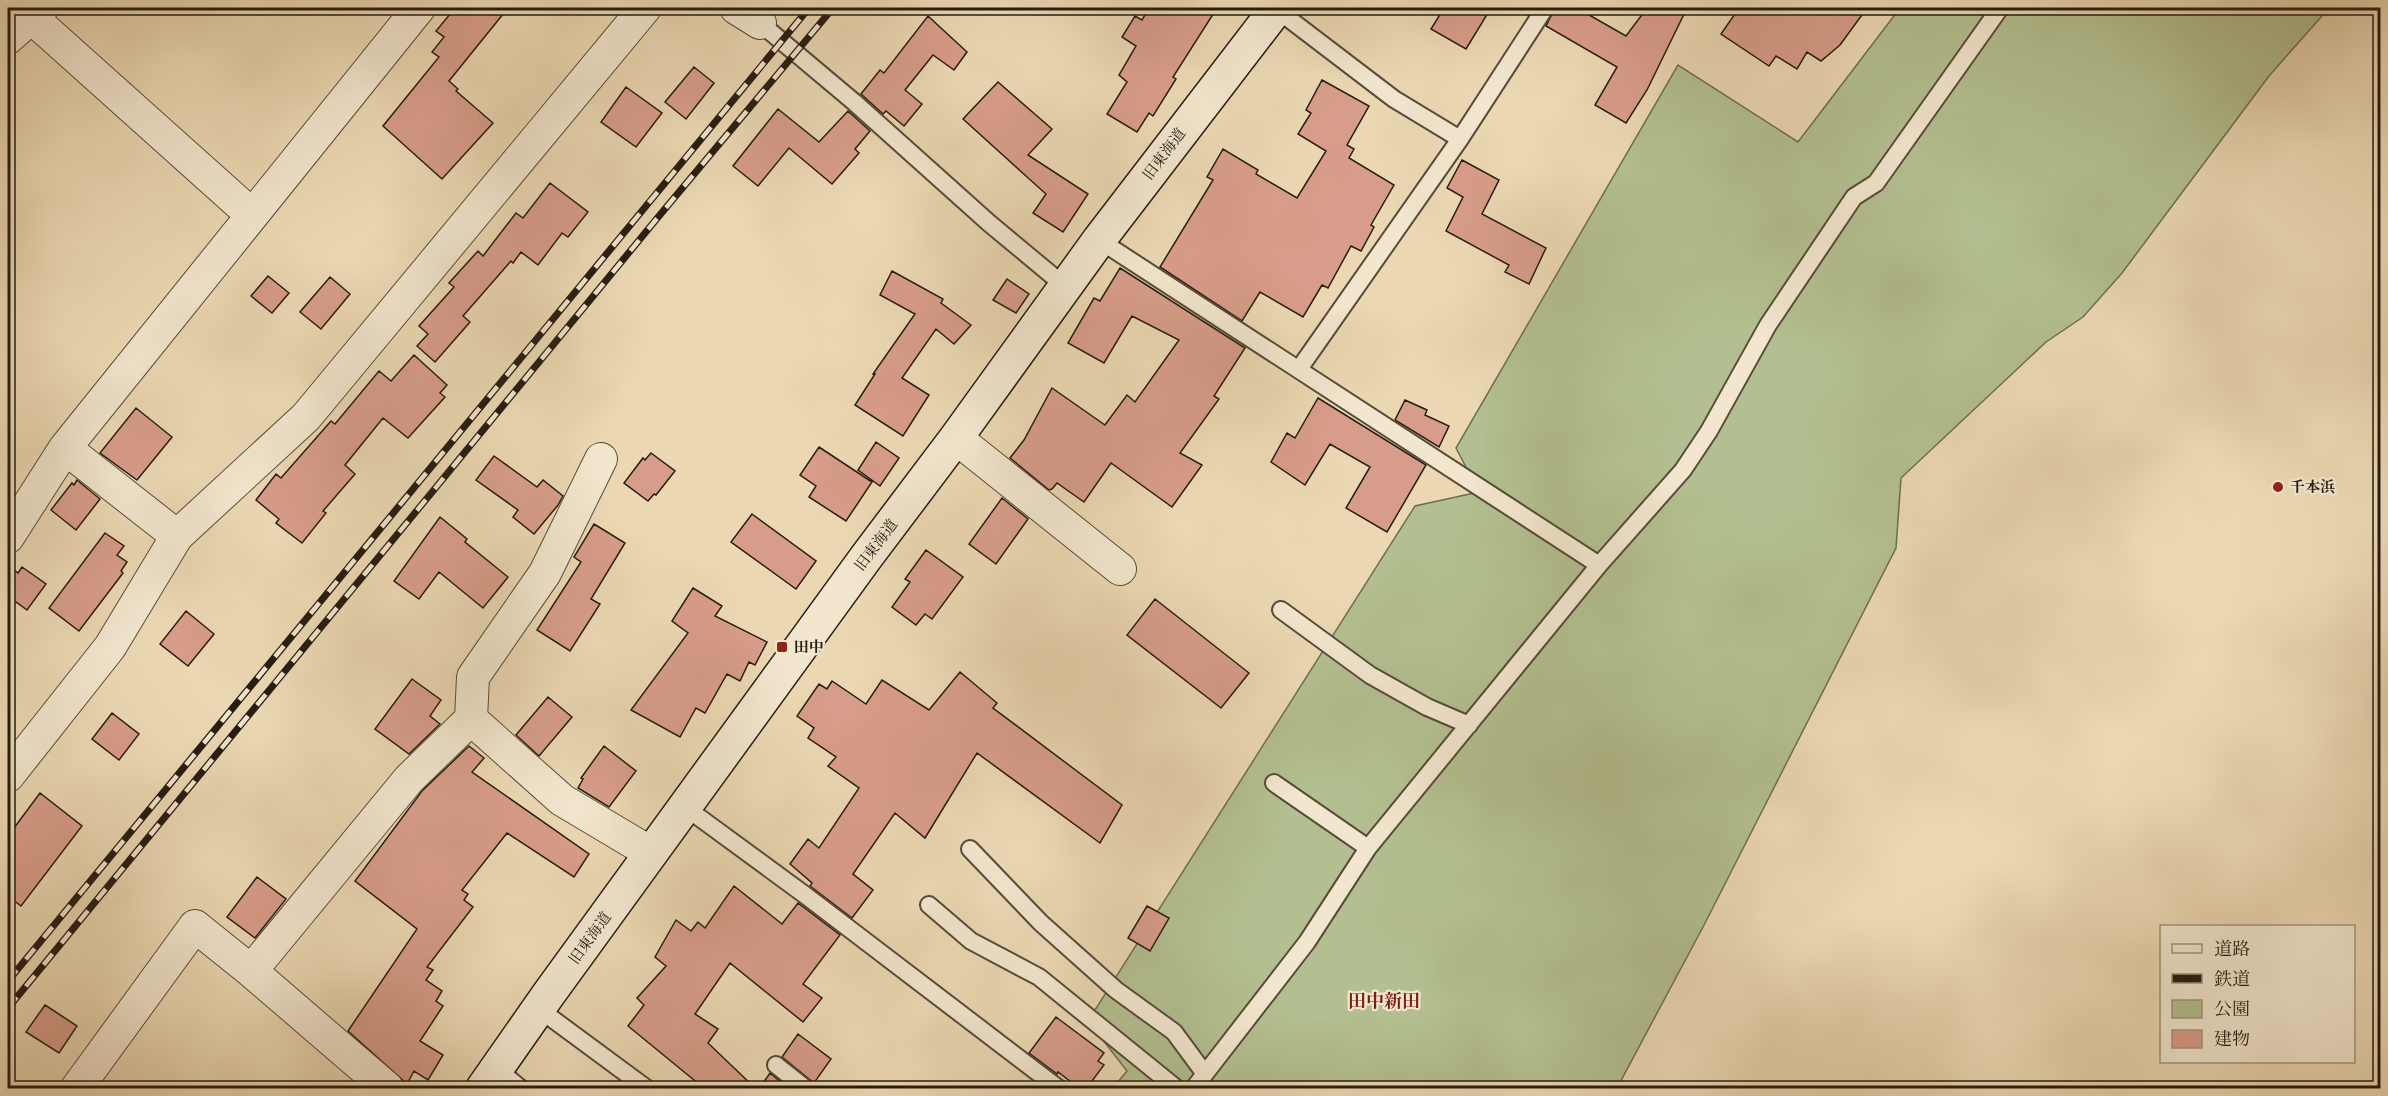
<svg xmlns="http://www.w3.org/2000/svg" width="2388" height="1096" viewBox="0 0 2388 1096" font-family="'Libre Caslon Text','Noto Serif JP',serif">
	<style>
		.green { fill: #b3bf90; stroke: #6c6e50; stroke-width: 1.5 }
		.building { fill: #d89d8a; stroke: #261c11; stroke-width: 1.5 }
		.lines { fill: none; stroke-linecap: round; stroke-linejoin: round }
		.service-casing { stroke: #574b3a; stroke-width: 20 }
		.minor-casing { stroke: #574b3a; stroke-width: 34 }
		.secondary-casing { stroke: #261c11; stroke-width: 36 }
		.service { stroke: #f2e6ce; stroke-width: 16 }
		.minor { stroke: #f2e6ce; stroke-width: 32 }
		.secondary { stroke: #f2e6ce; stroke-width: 33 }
		.rail-casing { stroke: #261c11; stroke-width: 7 }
		.rail { stroke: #f2e6ce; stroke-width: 4.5; stroke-dasharray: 14; stroke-linecap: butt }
		.poi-dot { fill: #8f2418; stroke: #f2e6ce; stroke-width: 2 }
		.labels { text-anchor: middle; stroke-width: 4.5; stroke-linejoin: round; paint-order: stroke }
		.street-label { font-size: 15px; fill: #261c11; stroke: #f2e6ce }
		.poi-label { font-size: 15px; font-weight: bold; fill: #261c11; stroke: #f2e6ce; text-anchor: start }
		.quarter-label { font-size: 18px; font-weight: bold; fill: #7a1f14; stroke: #f2e6ce }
	</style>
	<rect width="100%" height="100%" fill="#ebd8b3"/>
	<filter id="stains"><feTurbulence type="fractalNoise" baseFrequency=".00333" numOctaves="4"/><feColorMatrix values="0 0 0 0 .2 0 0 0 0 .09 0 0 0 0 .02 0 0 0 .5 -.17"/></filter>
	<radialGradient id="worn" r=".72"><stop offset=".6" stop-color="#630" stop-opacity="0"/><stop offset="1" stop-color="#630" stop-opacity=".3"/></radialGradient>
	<path class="green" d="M 1900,8 L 2329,8 L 2269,76 L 2122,273 L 2083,317 L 2046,342 L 1901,478 L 1896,548 L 1703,927 L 1617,1088 L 1113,1088 L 1127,1071 L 1088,1021 L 1415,506 L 1479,492 L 1456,448 L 1678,65 L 1798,142 Z"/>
	<path class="building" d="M 455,8 L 508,8 L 449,81 L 458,89 L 456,91 L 493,123 L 442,179 L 383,126 L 439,57 L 432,52 L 444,37 L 436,31 Z
		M 1149,8 L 1217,8 L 1173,77 L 1176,79 L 1153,116 L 1149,113 L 1137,132 L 1107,114 L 1127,82 L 1119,75 L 1136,46 L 1122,37 L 1135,16 L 1142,20 Z
		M 1444,8 L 1491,8 L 1466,49 L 1431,29 Z
		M 1514,8 L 1533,8 L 1528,15 Z
		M 1555,8 L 1577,8 L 1626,36 L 1647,8 L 1687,8 L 1647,90 L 1626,123 L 1595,105 L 1617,67 L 1546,26 Z
		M 1739,8 L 1867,8 L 1840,45 L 1821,61 L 1807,52 L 1797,69 L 1776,56 L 1769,66 L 1721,34 Z
		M 928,16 L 967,52 L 954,70 L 933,55 L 905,90 L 922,104 L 904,126 L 886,111 L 883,114 L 861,94 L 880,70 L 884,73 Z
		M 694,67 L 714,83 L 686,119 L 665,102 Z
		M 1322,80 L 1369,106 L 1347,145 L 1354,149 L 1349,158 L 1394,185 L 1371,225 L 1374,227 L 1361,251 L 1351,246 L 1328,288 L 1322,285 L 1303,317 L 1260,292 L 1242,321 L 1160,267 L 1213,180 L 1207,177 L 1223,149 L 1258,170 L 1256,174 L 1297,198 L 1326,151 L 1298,134 L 1311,113 L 1306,110 Z
		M 998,82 L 1052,129 L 1028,155 L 1088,194 L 1063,232 L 1033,213 L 1046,194 L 963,119 Z
		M 626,87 L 662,113 L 636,147 L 601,122 Z
		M 778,109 L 819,142 L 848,111 L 870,131 L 855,149 L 859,153 L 832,184 L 789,148 L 758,186 L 733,166 Z
		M 1462,160 L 1499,180 L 1482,214 L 1546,248 L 1529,284 L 1505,272 L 1509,265 L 1446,231 L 1463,197 L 1447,188 Z
		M 550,183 L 588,212 L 568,237 L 562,233 L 538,265 L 521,252 L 513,263 L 511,261 L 463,316 L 470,322 L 435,362 L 417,346 L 428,334 L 419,326 L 454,287 L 449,283 L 478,251 L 483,256 L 516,213 L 523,218 Z
		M 1120,268 L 1245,348 L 1214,396 L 1219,399 L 1180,453 L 1202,465 L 1172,507 L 1111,463 L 1084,502 L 1057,483 L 1052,489 L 1049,490 L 1010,458 L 1024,440 L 1052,388 L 1105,425 L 1127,395 L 1135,402 L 1179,340 L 1132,316 L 1104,363 L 1068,343 L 1094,298 L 1100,301 Z
		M 892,271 L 943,299 L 941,303 L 971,325 L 954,344 L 936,329 L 902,378 L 929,395 L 903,436 L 855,405 L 875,374 L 873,374 L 915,314 L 880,295 Z
		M 268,276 L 289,293 L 272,313 L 251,296 Z
		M 330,277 L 350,294 L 321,329 L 300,312 Z
		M 1007,279 L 1029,294 L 1016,313 L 993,300 Z
		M 414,355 L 447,385 L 440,393 L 445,397 L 408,438 L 383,418 L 345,465 L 355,474 L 323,511 L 326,513 L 302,543 L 276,523 L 279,519 L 256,500 L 276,474 L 281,478 L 331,421 L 335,424 L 379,371 L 391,381 Z
		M 1318,398 L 1426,465 L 1387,532 L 1346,508 L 1370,467 L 1330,444 L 1305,485 L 1271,462 L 1287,433 L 1295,438 Z
		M 1405,400 L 1427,410 L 1425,415 L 1449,426 L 1439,447 L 1395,420 Z
		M 136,408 L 172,437 L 137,480 L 100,453 Z
		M 876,442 L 899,458 L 880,486 L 858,470 Z
		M 819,447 L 872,482 L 846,521 L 809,497 L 816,486 L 800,475 Z
		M 651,453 L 675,471 L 656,495 L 654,494 L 648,501 L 624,483 L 643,458 L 645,460 Z
		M 494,456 L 537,487 L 543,480 L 563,496 L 558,505 L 534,534 L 513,517 L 518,510 L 476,480 Z
		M 77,480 L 100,499 L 76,530 L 51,510 L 72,483 L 74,485 Z
		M 1002,498 L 1028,519 L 996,564 L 969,544 Z
		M 752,514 L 816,561 L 796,589 L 731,542 Z
		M 440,517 L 467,539 L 465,542 L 508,577 L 483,608 L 439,572 L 419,599 L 394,581 Z
		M 594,524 L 625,543 L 591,599 L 600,604 L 570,651 L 537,630 L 581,562 L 574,557 Z
		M 105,533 L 124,546 L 117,555 L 127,562 L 121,571 L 123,573 L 79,631 L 49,608 Z
		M 926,550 L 963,577 L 932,619 L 925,614 L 916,625 L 892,607 L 910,582 L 905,579 Z
		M 8,565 L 18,573 L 22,567 L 46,584 L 27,610 L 8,596 Z
		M 693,588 L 722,606 L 715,616 L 767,642 L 755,665 L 749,662 L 740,681 L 727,674 L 705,713 L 696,708 L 680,737 L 631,710 L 688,633 L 672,621 Z
		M 1155,599 L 1249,673 L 1221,708 L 1127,635 Z
		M 186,611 L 214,634 L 188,666 L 160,644 Z
		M 960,672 L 997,703 L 993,708 L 1122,805 L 1100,843 L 977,753 L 925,838 L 895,813 L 853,874 L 873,890 L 852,918 L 810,886 L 812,883 L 790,864 L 808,839 L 819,848 L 859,788 L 828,766 L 836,757 L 808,738 L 814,728 L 797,716 L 819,684 L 827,689 L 832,681 L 866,704 L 882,680 L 929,710 Z
		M 412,679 L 441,700 L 430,716 L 440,724 L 409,754 L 375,729 Z
		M 548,697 L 572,717 L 539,756 L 516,735 Z
		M 112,713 L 139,734 L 119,760 L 92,739 Z
		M 469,746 L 484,758 L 472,772 L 589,854 L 574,877 L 507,833 L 462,890 L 468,894 L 464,900 L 473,907 L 427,967 L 433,970 L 426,980 L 442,991 L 436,1001 L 443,1006 L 420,1041 L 443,1055 L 428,1080 L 414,1071 L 407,1084 L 348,1031 L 417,929 L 355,881 L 422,791 Z
		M 604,746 L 636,771 L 609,807 L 578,788 L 583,779 L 581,778 Z
		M 40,793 L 82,826 L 21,906 L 8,896 L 8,836 Z
		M 257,877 L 286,899 L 255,938 L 227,917 Z
		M 734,886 L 782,924 L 798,903 L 840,935 L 803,984 L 822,998 L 803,1022 L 730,963 L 695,1014 L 718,1029 L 708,1043 L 756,1089 L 705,1089 L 628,1026 L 644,1005 L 637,998 L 666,966 L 655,957 L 676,920 L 691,931 L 698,922 L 705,928 Z
		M 1147,906 L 1169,918 L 1150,951 L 1128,938 Z
		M 45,1005 L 77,1026 L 59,1053 L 26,1032 Z
		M 1056,1017 L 1104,1053 L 1098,1061 L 1104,1065 L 1086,1089 L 1080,1089 L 1058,1072 L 1057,1074 L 1029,1053 Z
		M 798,1034 L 831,1059 L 814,1083 L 782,1057 Z
		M 770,1073 L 789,1089 L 759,1089 Z"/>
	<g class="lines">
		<g class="service-casing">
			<path id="service" d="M 1276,9 L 1394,99 L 1460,139
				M 760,23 L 854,102 L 989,223 L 1066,287
				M 1099,240 L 1599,565
				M 1299,369 L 1460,139 L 1545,8
				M 1281,610 L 1370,675 L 1427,707 L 1469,725
				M 1274,783 L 1368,848
				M 685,807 L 805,895 L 1058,1088
				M 970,849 L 1041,923 L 1116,990 L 1174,1032 L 1205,1074
				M 929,905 L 971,941 L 1039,977 L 1176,1088
				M 539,1009 L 646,1088
				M 776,1065 L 805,1088
				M 497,1069 L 520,1088
				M 1194,1088 L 1307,942 L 1368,848 L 1599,565 L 1683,470 L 1709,431 L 1768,325 L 1854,197 L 1876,183 L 2000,8"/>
		</g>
		<g class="minor-casing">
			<path id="minor" d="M 21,8 L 252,215
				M 736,8 L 760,23
				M 8,38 L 42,8
				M 956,438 L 1120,569
				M 65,448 L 177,536
				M 8,537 L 65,448 L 419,8
				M 471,719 L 562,800 L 651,853
				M 8,776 L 110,647 L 177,536 L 306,417 L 645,8
				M 251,971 L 387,1088
				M 77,1088 L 195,926 L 251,971 L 409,779 L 471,719 L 473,677 L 545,573 L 601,459"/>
		</g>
		<g class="secondary-casing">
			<path id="secondary" d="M 483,1088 L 548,995 L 867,556 L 956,438 L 1099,240 L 1277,8"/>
		</g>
		<use href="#service" class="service"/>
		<use href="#minor" class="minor"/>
		<use href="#secondary" class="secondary"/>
		<g class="rail-casing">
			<path id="rail" d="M 8,981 L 809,8
				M 8,1008 L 659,216 L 833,8"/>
		</g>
		<use href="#rail" class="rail"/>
	</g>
	<g class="poi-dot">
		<circle cx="2278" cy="487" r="6"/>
		<rect x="776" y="641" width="12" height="12" rx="3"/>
	</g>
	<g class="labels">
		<g class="street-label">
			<text transform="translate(1164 154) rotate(-53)" y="5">旧東海道</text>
			<text transform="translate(876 545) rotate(-53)" y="5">旧東海道</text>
			<text transform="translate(590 938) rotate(-54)" y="5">旧東海道</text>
		</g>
		<g class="poi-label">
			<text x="2290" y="492">千本浜</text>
			<text x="794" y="652">田中</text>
		</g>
		<g class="quarter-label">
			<text x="1384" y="1007">田中新田</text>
		</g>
	</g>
	<rect width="2388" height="1096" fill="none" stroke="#ebd8b3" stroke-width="30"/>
	<rect x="9" y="9" width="2370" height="1078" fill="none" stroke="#261c11" stroke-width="3"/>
	<rect x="15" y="15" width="2358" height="1066" fill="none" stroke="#261c11" stroke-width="1.5"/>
	<rect x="2160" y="925" width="195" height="138" fill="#f2e6ce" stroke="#a09582" stroke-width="1.5"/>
	<rect x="2172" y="944" width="30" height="9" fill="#f2e6ce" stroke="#a09582" stroke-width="1.5"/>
	<text x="2214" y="955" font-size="18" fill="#261c11">道路</text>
	<rect x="2172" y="974" width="30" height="9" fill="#261c11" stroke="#a09582" stroke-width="1.5"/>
	<text x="2214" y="985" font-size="18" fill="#261c11">鉄道</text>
	<rect x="2172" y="1000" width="30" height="18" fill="#b3bf90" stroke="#a09582" stroke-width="1.5"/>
	<text x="2214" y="1015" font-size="18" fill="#261c11">公園</text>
	<rect x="2172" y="1030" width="30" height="18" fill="#d89d8a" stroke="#a09582" stroke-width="1.5"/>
	<text x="2214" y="1045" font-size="18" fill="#261c11">建物</text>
	<rect width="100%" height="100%" filter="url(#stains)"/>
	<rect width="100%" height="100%" fill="url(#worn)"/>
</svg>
